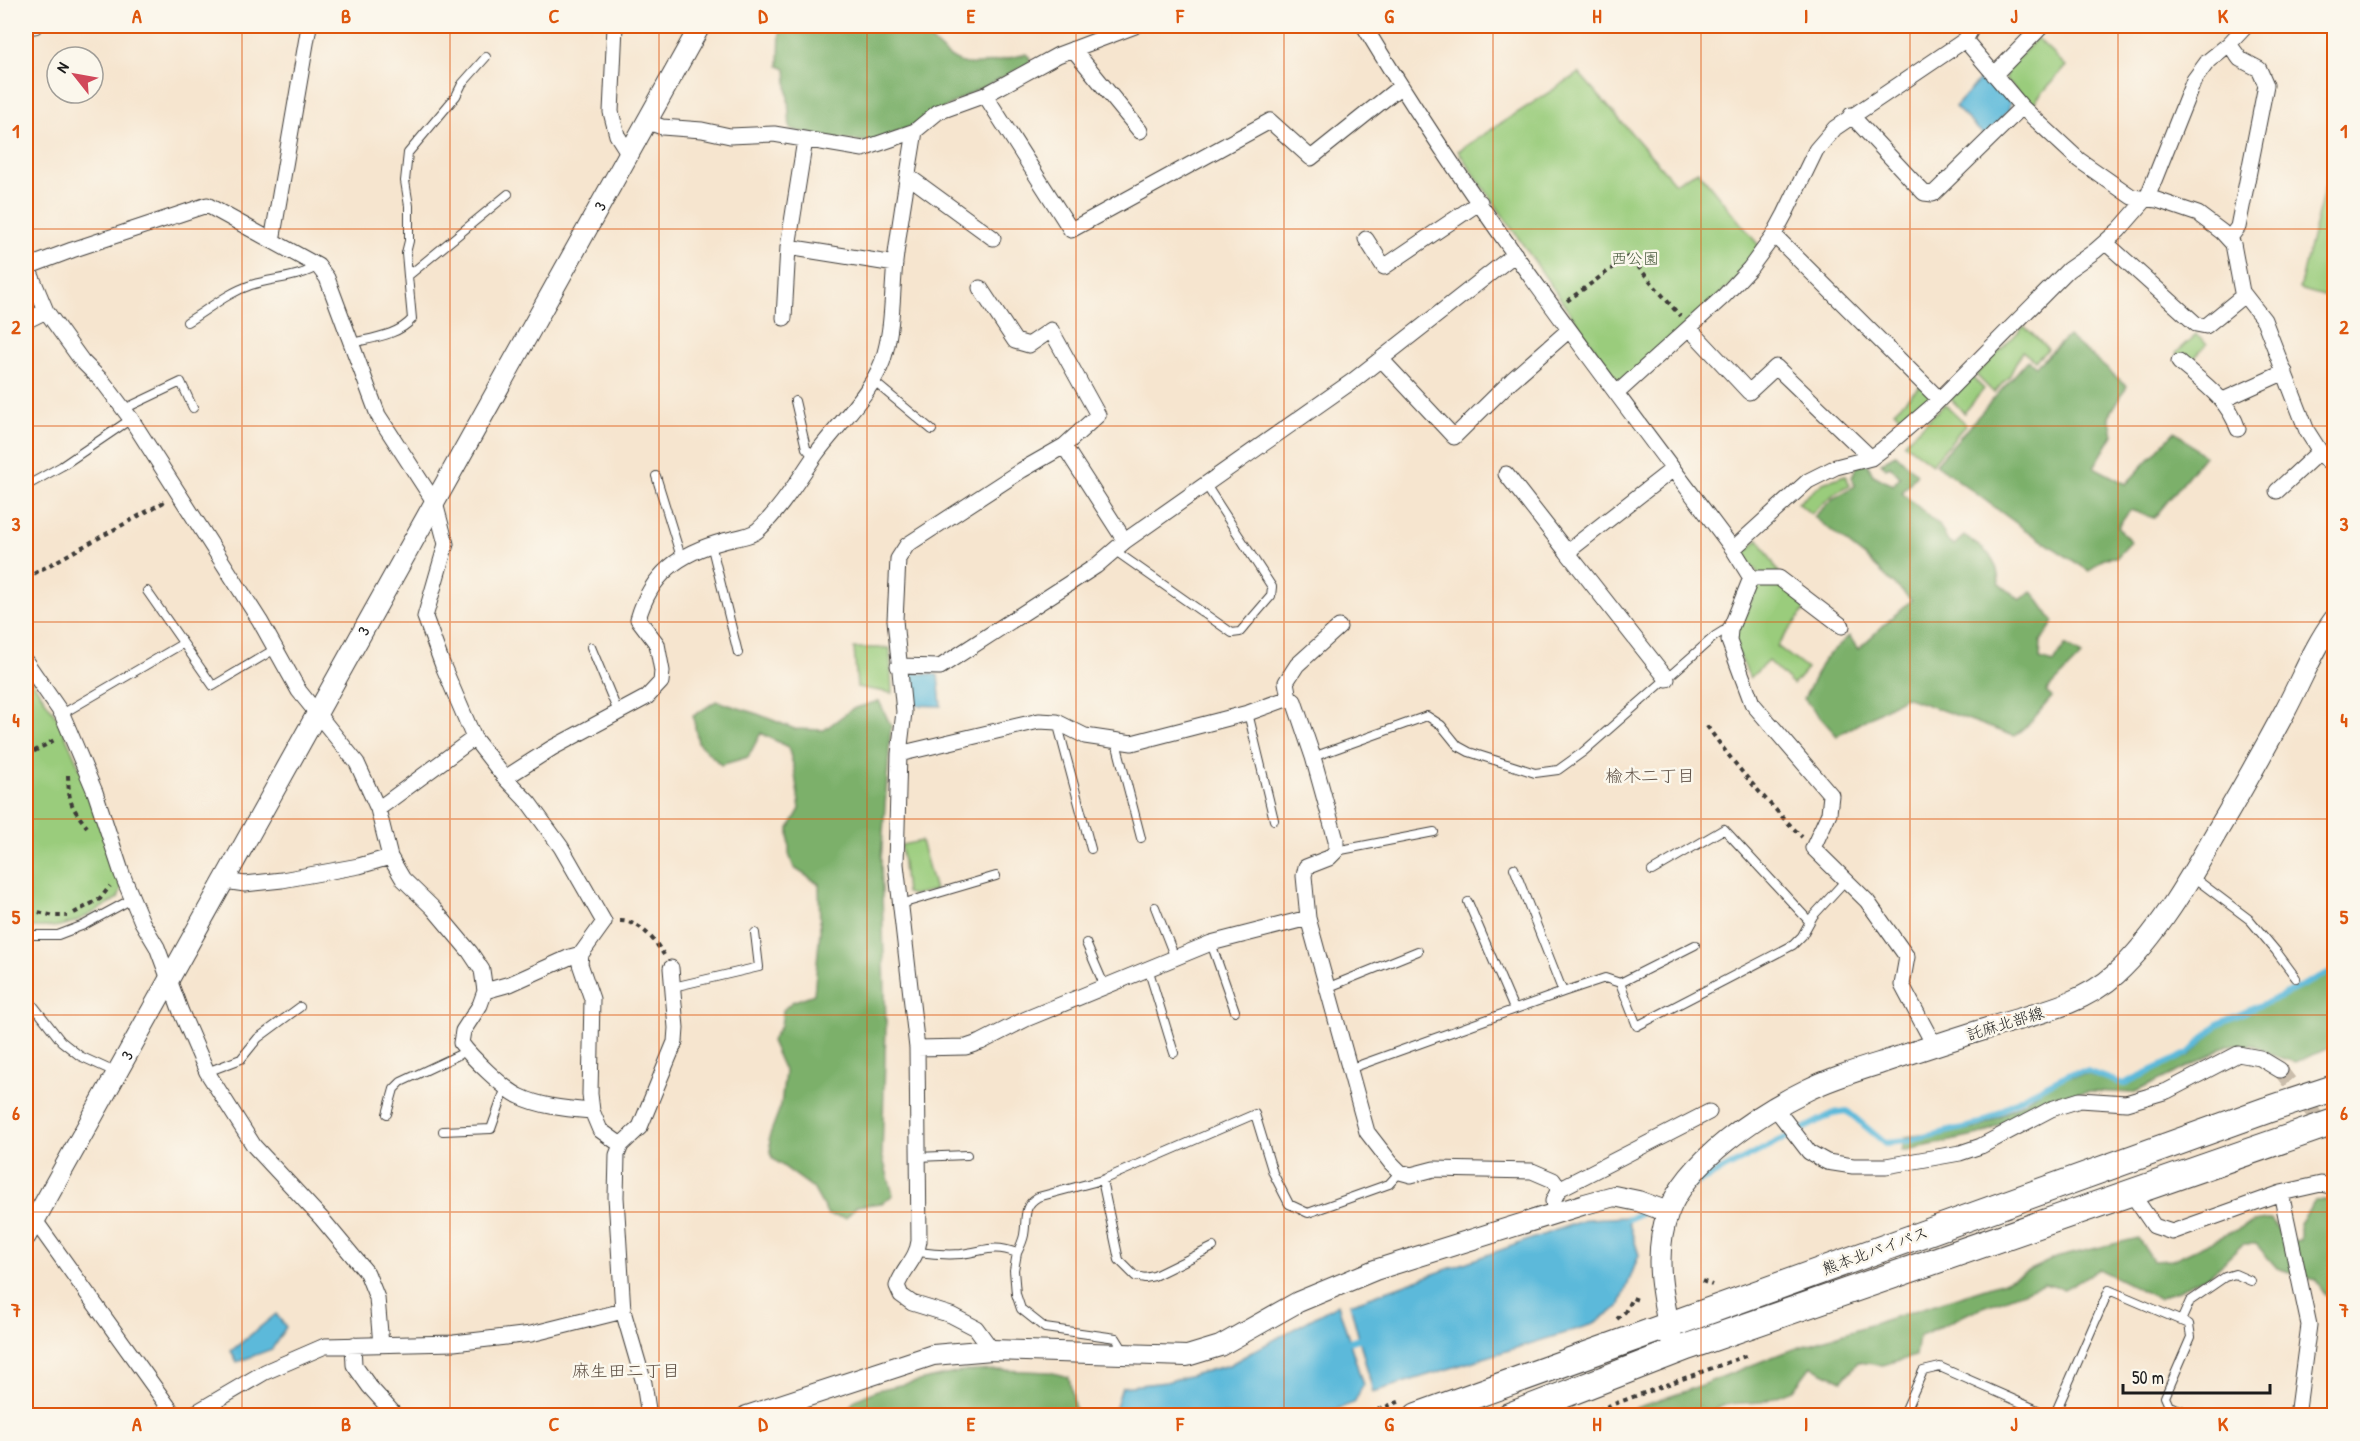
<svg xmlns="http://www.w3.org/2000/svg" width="2360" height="1441" viewBox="0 0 2360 1441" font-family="'Patrick Hand','Klee One',sans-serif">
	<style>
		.green { fill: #9acc7b; stroke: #5b744c; stroke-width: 1.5 }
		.forest { fill: #7bb06b; stroke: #4c6644; stroke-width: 1.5 }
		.water { fill: #5cb9da; stroke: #3c6a7b; stroke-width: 1.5 }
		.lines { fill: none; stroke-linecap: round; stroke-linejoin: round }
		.stream { stroke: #5cb9da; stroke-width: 6 }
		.minor-tunnel { stroke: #cabdab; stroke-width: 15; stroke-dasharray: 15 8; stroke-linecap: butt }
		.service-casing { stroke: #3d3a37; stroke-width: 10 }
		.minor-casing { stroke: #3d3a37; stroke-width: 17 }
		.tertiary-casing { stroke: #3d3a37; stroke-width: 22 }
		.secondary-casing { stroke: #3d3a37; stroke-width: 23 }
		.trunk-casing { stroke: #3d3a37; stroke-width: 28 }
		.path { stroke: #3d3a37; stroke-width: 4; stroke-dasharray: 4.5 4.5; stroke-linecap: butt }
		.service { stroke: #fff; stroke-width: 8 }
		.minor { stroke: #fff; stroke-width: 15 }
		.tertiary { stroke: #fff; stroke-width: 20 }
		.secondary { stroke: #fff; stroke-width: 21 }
		.trunk { stroke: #fff; stroke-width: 26 }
		.grid { fill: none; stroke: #de560d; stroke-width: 1.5; stroke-opacity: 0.55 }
		.labels { text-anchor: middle; stroke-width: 5; stroke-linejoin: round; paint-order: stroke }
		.street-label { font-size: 16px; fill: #1c1c1c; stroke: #fbf7ec }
		.park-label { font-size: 16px; fill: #485a3d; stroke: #fbf7ec }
		.neighbourhood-label { font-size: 18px; fill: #5d4f44; stroke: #fbf7ec }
		.neatline { fill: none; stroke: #de560d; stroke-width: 2 }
		.grid-label { font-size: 20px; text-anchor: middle; font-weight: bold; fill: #de560d }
	</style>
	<rect width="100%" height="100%" fill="#fbf7ec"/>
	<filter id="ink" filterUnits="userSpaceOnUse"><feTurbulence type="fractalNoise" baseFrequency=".0167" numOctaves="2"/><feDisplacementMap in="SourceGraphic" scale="12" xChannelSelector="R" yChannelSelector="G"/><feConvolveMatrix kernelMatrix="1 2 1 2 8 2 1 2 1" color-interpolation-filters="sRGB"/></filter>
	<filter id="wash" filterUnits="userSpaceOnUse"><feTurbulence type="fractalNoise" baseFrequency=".008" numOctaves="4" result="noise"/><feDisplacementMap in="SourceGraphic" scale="24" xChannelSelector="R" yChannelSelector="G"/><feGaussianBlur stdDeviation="1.35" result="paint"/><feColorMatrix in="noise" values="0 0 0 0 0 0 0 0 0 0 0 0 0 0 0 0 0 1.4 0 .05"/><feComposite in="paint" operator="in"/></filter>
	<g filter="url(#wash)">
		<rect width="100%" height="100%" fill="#f6e5cf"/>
		<path class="green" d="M 2037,38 L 2066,66 L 2031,106 L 2006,80 L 2006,71 Z
			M 1579,73 L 1675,183 L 1698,171 L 1761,248 L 1742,274 L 1623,382 L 1616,379 L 1458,151 Z
			M 2334,150 L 2334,299 L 2299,289 Z
			M 2024,326 L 2048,349 L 2035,361 L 2022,351 L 2010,375 L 1994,393 L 1976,375 Z
			M 2196,335 L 2207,344 L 2189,364 L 2176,353 Z
			M 1972,377 L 1984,389 L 1964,413 L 1951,399 Z
			M 1920,386 L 1933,398 L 1906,422 L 1894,411 Z
			M 1945,404 L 1966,424 L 1932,464 L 1904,443 Z
			M 1845,475 L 1850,485 L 1835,493 L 1811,514 L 1798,503 L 1823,483 Z
			M 1759,539 L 1779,573 L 1809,604 L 1777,646 L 1807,669 L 1793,685 L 1768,661 L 1750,678 L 1733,642 L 1735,632 L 1751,602 L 1758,573 L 1746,559 L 1745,552 Z
			M 854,648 L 890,648 L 892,693 L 857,687 Z
			M 26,672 L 58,719 L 90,791 L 122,887 L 118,898 C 83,918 68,932 26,926 Z
			M 921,841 L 935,890 L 913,895 L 906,893 L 901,845 Z"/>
		<path class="forest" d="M 780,26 L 918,26 C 962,75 964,68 1026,54 L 1030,58 L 1029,64 L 967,95 L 912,127 L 870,142 L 826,138 L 790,129 L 786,69 L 779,66 Z
			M 2068,336 L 2127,386 L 2109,416 L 2113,435 L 2094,467 L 2126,484 L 2175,431 L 2204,456 L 2154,518 L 2130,510 L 2118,527 L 2131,542 L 2117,557 L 2104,558 L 2089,571 L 2024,529 L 1936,464 L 2028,360 L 2036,366 Z
			M 1896,454 L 1917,474 L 1902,493 L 1939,525 L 1948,542 L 1954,545 L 1964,536 C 1986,551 1997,555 1999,583 L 2020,600 L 2032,591 L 2054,622 L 2041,641 L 2040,659 L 2054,663 L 2065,645 L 2082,655 L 2046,692 L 2052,697 L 2029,724 L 2014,736 L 1905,697 L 1837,736 L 1804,699 L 1824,659 L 1849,636 L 1858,649 L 1911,600 L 1865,557 L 1814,517 L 1832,499 L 1855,486 L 1852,477 L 1857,466 L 1867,463 L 1873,475 L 1893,485 L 1900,477 L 1890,466 L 1886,468 L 1881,463 Z
			M 716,701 L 755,713 L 795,729 L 824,730 L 852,709 L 879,701 L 891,726 L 881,860 L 886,1025 L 882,1155 L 893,1195 L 882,1203 L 857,1206 L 846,1218 L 828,1215 L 813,1188 L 772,1158 L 769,1137 L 781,1105 L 785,1073 L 771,1041 L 781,1026 L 783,1010 L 792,1002 L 814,994 L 820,931 L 819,884 L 794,868 L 789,854 L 789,828 L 800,809 L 794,768 L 788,747 L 761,733 L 748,757 L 721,765 L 698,743 L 693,716 Z
			M 2334,972 L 2334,1046 L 2296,1062 L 2278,1057 L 2253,1045 L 2227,1045 L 2208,1057 L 2133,1093 L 2092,1091 L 2056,1095 L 1980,1135 L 1902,1151 L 1905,1137 L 1979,1128 L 2023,1103 L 2057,1078 L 2087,1074 L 2123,1083 L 2191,1055 L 2219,1025 Z
			M 2328,1200 L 2334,1203 L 2334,1297 L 2326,1296 L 2315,1280 L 2277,1268 L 2256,1244 L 2243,1244 L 2210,1275 L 2159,1299 L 2099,1269 L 2064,1289 L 2044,1284 L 1973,1311 L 1919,1337 L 1916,1356 L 1882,1365 L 1858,1362 L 1842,1381 L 1811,1366 L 1793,1390 L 1762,1402 L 1726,1404 L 1706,1415 L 1611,1416 L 1686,1391 L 1785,1352 L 2004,1282 L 2055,1258 L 2138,1238 L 2153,1261 L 2172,1260 L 2253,1222 L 2271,1219 L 2287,1242 L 2300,1240 L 2300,1223 L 2315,1201 Z
			M 1002,1370 L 1049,1372 L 1069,1377 L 1076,1415 L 944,1416 C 936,1411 924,1413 915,1416 L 843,1415 L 855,1400 L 877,1390 L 964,1371 Z"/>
		<path class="water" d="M 1985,74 L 2010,101 L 2009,110 L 1985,136 L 1955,107 Z
			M 907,672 L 938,675 L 941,706 L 911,705 Z
			M 1627,1217 L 1639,1255 L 1619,1307 L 1591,1325 L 1373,1392 L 1350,1304 L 1587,1219 Z
			M 1338,1304 L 1363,1385 L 1354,1403 L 1320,1415 L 1113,1415 L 1122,1387 L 1166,1382 L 1229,1365 Z
			M 276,1314 L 286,1327 L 272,1349 L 237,1362 L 231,1351 Z"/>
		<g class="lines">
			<path class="stream" d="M 1693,1185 L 1834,1113 L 1847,1111 L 1885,1143 L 1907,1141 L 1980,1124 L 2028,1094 L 2071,1073 L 2088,1071 L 2123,1084 L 2189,1053 L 2218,1024 L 2279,997 L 2334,970
				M 1622,1223 L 1647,1209
				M 1343,1344 L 1365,1337"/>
		</g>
	</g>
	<g filter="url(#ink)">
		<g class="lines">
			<path class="minor-tunnel" d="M 2280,1070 L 2334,1140"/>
			<g class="service-casing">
				<path id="service" d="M 408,276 L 406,253 L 409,241 L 409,206 L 405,181 L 408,153 L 456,96 L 462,84 L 486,57
					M 187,322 C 209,309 227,293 251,285 C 273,278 299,278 318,266
					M 352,343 C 372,338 399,335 412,319 L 408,276 L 508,194
					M 872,380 L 932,430
					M 795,401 L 806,448 L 814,457
					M 124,409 L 181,382 L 193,408
					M 656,476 L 681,557
					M 26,486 L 62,466 L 131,419
					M 711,544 L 738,653
					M 1114,550 L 1232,633 L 1240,632 L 1271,596 L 1272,587 L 1206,485
					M 147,591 L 213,686 L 275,649
					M 591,647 L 618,712
					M 1248,713 L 1274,820
					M 62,714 L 182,644
					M 1057,722 L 1091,849
					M 1116,742 L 1141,838
					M 1313,757 L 1427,716 L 1441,725 L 1458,746 L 1469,752 L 1535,773 L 1558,770 L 1583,752 L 1715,636 L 1723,631 L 1730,630
					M 1336,851 L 1434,832
					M 1652,871 L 1724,829 L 1809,921
					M 2193,877 L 2250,920 L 2276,951 L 2296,978
					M 1468,902 L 1514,1009
					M 901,904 L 996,876
					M 1155,907 L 1175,958
					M 26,935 L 58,935 L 84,925 L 132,899
					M 1086,943 L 1105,987
					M 1211,943 L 1235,1011
					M 1148,968 L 1174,1053
					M 1620,983 L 1695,945
					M 673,987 L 759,967 L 755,933
					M 1329,987 L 1418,951
					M 1563,992 L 1605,978 L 1620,983 L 1637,1026 L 1793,945 L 1802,936 L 1813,916 L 1845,881
					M 26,996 L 61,1041 L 80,1056 L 115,1072
					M 1349,1069 L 1563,992 L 1514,868
					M 207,1072 L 241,1059 L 258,1038 L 300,1007
					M 387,1114 L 394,1089 L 401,1082 L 467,1051
					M 443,1131 L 491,1129 L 506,1087
					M 917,1157 L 967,1155
					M 1102,1180 L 1255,1114 L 1273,1173 L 1289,1204 L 1308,1213 L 1389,1184 L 1400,1172
					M 918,1252 C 932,1254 947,1255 961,1254 C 986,1251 992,1244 1017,1253 C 1020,1247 1023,1241 1024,1235 C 1027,1219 1022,1206 1038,1197 L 1102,1180 L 1119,1260 L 1135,1276 L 1145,1278 L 1154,1276 L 1213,1247
					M 1017,1253 L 1014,1270 L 1016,1294 L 1021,1309 L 1045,1328 L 1116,1338 L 1124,1351
					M 2181,1321 L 2190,1301 L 2225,1277 L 2235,1274 L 2251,1281
					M 1903,1416 L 1923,1371 L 1940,1367 L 2051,1416
					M 2054,1416 L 2109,1290 L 2189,1324 L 2191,1337 L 2165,1397 L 2169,1406 L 2198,1416"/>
			</g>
			<g class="minor-casing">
				<path id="minor" d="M 28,26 L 35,26
					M 615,26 L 611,112 L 617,135 L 629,154
					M 1364,26 C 1474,209 1605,378 1733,549 L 1751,578 L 1730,630 L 1729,641 L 1752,703 L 1831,795 L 1829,813 L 1813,848 L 1867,901 L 1907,957 L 1902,985 L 1934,1045
					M 1965,40 L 2022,107 L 2079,160 L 2132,197 L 2157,200 L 2198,214 L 2222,232 L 2233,244 L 2242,292 L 2264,320 L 2307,431 L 2321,453 L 2334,468
					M 1073,49 L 1140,131
					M 1994,75 L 2042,26
					M 985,95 L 1071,230 L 1270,121 L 1311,158 L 1401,86
					M 1851,115 L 1924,193 L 1933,194 L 2022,107
					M 648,122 L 662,127 L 702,130 L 730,136 L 774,134 L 863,149 L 915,131 L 938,112 L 985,95 L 1058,55 L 1135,26
					M 908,176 L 993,238
					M 1774,235 L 1939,399
					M 1366,239 L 1384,267 L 1480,202
					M 2229,239 L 2238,227 L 2266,85 L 2259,69 L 2240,59 L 2229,44
					M 272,241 L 309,26
					M 2105,242 L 2196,324 L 2206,326 L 2244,295
					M 788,247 L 895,264
					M 26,263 L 46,311 L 82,361 L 104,383 L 131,419 L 260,621 L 299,691 L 357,763 L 378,809 L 390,857 L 403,879 L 433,908 L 470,952 L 482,970 L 485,991 L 480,1005 L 463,1031 L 461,1043 C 471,1057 504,1089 519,1096 C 541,1107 569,1109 592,1111
					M 27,267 L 72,250 L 207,205 L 318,266 L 327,278 L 378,415 L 435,503 L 446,544 L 425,617 L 443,666 L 474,738 L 505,778 L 529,803 L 561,847 L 604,922 L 581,954 L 580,964 L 592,999 L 590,1094 L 592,1111 L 600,1130 L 621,1145
					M 980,288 L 1015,341 L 1029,345 L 1051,330 L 1098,415 L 1064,446
					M 784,318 L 788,247 L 805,140
					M 26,321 L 46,311
					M 1689,328 L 1749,392 L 1776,367 L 1871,458
					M 1381,359 L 1454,437 L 1512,380 L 1569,330
					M 2179,362 C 2202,382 2228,399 2238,429
					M 1617,393 L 1724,296 L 1750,268 L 1772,238 L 1785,214 L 1816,150 L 1835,128 L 1965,40 L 1973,26
					M 2223,400 L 2285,372
					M 1506,474 L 1567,552
					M 2277,491 L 2320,451
					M 1733,549 L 1808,481 L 1836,467 L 1871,458 L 1883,449 L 1935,404 L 2068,270 L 2095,251 L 2119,230 L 2147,198 L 2194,80 L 2208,61 L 2229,44 L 2246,26
					M 1751,578 L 1779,578 L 1842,626
					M 26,662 L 62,714 L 95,792 L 122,874 L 142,922 L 157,947 L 181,1012 L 207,1072 L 254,1146 L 322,1219 L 367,1273 L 377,1298 L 381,1345
					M 898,666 L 940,667 L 1096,566 L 1125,541 L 1354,380 L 1515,254
					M 1667,679 L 1567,552 L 1673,469
					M 1289,698 L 1286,682 L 1297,665 L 1339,627
					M 899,754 L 1039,721 L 1057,722 L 1085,736 L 1132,743 L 1248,713 L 1289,698 L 1294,701 L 1313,757 L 1336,840 L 1336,851 L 1329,858 L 1306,867 L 1304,876 L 1308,918
					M 505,778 L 552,748 L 647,697 L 661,682 L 662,671 L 657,644 L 638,619 C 651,574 679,553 724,541 C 734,538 750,537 758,530 C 781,509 798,480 816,454 C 837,425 877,388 885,353 C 893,324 892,292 895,262 C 900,219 908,175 915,131
					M 378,809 L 474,738
					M 225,881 L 245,884 L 282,880 L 359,866 L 390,857
					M 485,991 L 510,984 L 570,957 L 581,954
					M 917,1048 L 966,1047 L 981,1042 L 1026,1019 L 1211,943 L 1308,918 L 1367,1132 L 1391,1163 L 1400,1172 L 1411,1175 L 1434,1169 L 1532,1171 L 1553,1180 L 1559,1189
					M 1776,1109 L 1809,1152 L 1827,1162 L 1853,1166 L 1886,1166 L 1960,1153 L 1981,1146 L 2051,1109 L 2080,1100 L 2126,1103 L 2167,1091 L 2238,1054 L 2260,1058 L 2280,1070
					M 2281,1193 L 2309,1325 L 2297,1416
					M 2132,1194 L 2154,1226 L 2172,1232 L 2281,1193 L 2321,1184 L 2334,1187
					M 26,1208 L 175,1416
					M 1555,1213 L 1553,1201 L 1559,1189 L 1709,1112
					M 353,1345 L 354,1365 L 369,1386 L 396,1416
					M 992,1350 L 976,1328 L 951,1315 L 912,1303 L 901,1295 L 897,1286 C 903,1269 917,1259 919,1241 L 917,1048 L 896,864 L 899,754 L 904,712 L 895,620 L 898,559 L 907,545 L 1022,470 L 1064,446 L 1125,541
					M 190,1416 L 265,1372 L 325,1346 L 454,1343 L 531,1334 L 623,1311
					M 649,1416 L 644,1383 L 623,1311 L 616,1197 L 617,1155 L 621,1145 L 640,1127 L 675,1042 L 676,1028 L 671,968"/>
			</g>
			<g class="tertiary-casing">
				<g id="tertiary">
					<path id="s1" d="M 26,1236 L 700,26"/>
					<path d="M 747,1416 L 933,1355 L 992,1350 L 1187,1356 L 1220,1346 L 1298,1302 L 1375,1270 L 1585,1204 L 1614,1196 L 1638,1201 L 1668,1212"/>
				</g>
			</g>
			<g class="secondary-casing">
				<path id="secondary" d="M 1674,1352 C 1665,1306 1651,1259 1668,1213 C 1688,1160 1758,1114 1807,1090 C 1831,1078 1858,1070 1884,1062 C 1920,1050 1956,1038 1992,1027 C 2034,1014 2082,1005 2116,974 C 2157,936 2188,882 2216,833 C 2240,793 2263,752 2285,711 C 2301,681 2314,647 2334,620"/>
			</g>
			<g class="trunk-casing">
				<path id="trunk" d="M 1417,1416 L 2267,1110 L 2334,1088
					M 1509,1416 L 1687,1347 L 2334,1122"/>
			</g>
			<path class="path" d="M 1567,301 L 1629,256 L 1680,316
				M 26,578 L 164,502
				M 1707,726 C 1735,766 1767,802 1802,837
				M 26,756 L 56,739
				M 68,775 C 69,803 70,805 87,827
				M 26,908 L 30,910 L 29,923
				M 30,910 L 54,916 L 67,916
				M 74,913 L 100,899 L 110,886
				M 620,921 C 640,921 654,939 664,955
				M 1702,1281 L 1712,1285
				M 1617,1319 L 1625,1312 L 1632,1298 L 1641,1301
				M 1361,1416 L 1401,1401
				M 1581,1416 L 1748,1355"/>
			<use href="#service" class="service"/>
			<use href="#minor" class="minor"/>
			<use href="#tertiary" class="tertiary"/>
			<use href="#secondary" class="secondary"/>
			<use href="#trunk" class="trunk"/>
		</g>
	</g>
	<path class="grid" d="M 242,26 L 242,1416M 450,26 L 450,1416M 659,26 L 659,1416M 867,26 L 867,1416M 1076,26 L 1076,1416M 1284,26 L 1284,1416M 1493,26 L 1493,1416M 1701,26 L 1701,1416M 1910,26 L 1910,1416M 2118,26 L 2118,1416M 26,229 L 2334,229M 26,426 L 2334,426M 26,622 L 2334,622M 26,819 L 2334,819M 26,1015 L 2334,1015M 26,1212 L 2334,1212"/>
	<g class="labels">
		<g class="street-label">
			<text dy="6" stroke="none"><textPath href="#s1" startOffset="1179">3</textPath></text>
			<text dy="6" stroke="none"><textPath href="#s1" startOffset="693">3</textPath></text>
			<text transform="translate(2005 1023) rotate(-17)" y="6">託麻北部線</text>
			<text dy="6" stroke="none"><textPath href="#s1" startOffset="207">3</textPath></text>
			<text transform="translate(1875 1250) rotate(-20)" y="6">熊本北バイパス</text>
		</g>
		<g class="park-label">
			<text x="1635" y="264">西公園</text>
		</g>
		<g class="neighbourhood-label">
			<text x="1650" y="782">楡木二丁目</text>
			<text x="626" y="1377">麻生田二丁目</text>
		</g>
	</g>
	<rect width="2360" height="1441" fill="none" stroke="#fbf7ec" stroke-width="66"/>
	<g transform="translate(75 75) rotate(301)"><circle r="28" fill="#fbf7ec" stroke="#a29f99" stroke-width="1.5"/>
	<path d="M0-4.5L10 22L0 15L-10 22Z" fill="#d1495b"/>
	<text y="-9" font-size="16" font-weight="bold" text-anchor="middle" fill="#1c1c1c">N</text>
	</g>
	<path d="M2123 1384v9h147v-9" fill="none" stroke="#1c1c1c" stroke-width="3"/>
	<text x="2132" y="1384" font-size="18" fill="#1c1c1c" stroke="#fbf7ec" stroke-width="4.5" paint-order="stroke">50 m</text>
	<rect x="33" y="33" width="2294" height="1375" class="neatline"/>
	<g class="grid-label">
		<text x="137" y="23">A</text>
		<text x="346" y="23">B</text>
		<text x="554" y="23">C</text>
		<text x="763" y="23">D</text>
		<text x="971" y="23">E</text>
		<text x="1180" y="23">F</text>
		<text x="1389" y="23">G</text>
		<text x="1597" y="23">H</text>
		<text x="1806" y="23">I</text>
		<text x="2014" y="23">J</text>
		<text x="2223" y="23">K</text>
		<text x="16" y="138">1</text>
		<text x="2344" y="138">1</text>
		<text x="16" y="334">2</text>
		<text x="2344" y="334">2</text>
		<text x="16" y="531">3</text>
		<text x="2344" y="531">3</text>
		<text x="16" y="727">4</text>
		<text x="2344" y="727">4</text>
		<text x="16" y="924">5</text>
		<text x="2344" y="924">5</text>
		<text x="16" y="1120">6</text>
		<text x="2344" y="1120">6</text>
		<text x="16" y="1317">7</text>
		<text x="2344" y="1317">7</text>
		<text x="137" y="1431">A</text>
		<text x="346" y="1431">B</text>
		<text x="554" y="1431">C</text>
		<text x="763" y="1431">D</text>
		<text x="971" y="1431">E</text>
		<text x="1180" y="1431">F</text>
		<text x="1389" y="1431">G</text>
		<text x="1597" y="1431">H</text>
		<text x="1806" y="1431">I</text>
		<text x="2014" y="1431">J</text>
		<text x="2223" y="1431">K</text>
	</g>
</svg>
